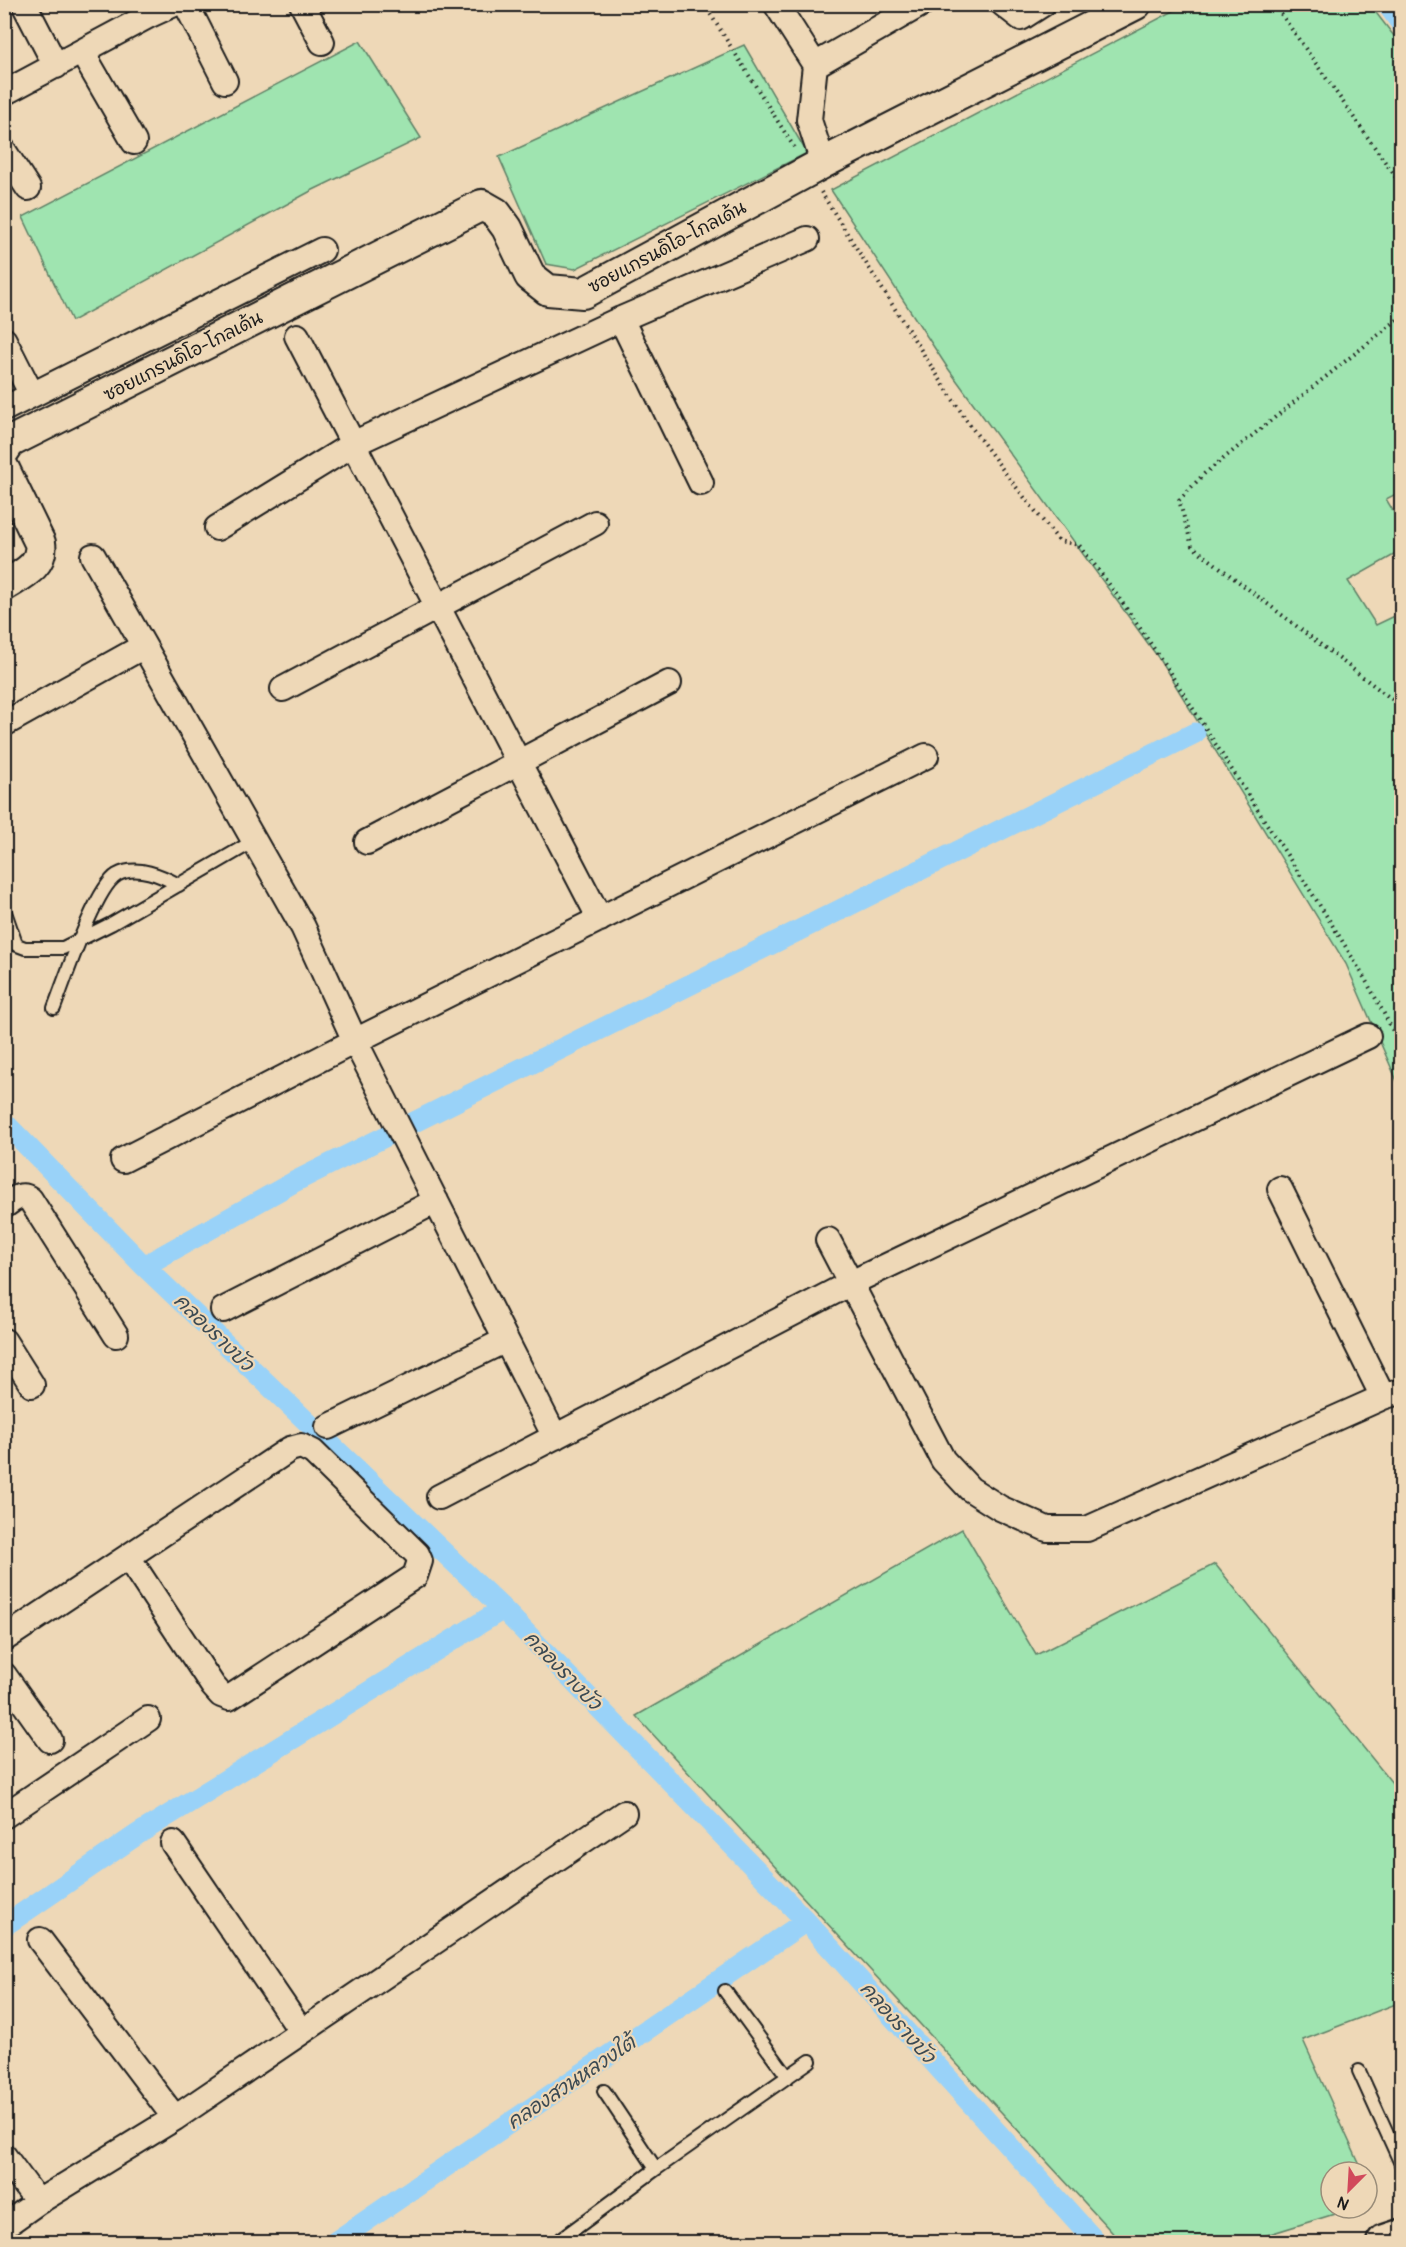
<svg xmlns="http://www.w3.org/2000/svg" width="1406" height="2247" viewBox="0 0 1406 2247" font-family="Pangolin,'Playpen Sans Thai',sans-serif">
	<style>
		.green { fill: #9fe4b0; stroke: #5e8066; stroke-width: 1.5 }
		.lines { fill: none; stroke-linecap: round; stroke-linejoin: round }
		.canal { stroke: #99d2f8; stroke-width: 21 }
		.service-casing { stroke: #1c1c1c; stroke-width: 16 }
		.minor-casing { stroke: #1c1c1c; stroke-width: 28 }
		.tertiary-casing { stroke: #1c1c1c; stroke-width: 34 }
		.primary-casing { stroke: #1c1c1c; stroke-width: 38 }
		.path { stroke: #1c1c1c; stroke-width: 4; stroke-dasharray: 1.5 4.5; stroke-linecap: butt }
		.service { stroke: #eed8b7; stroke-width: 12 }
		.minor { stroke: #eed8b7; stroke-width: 24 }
		.tertiary { stroke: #eed8b7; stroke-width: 30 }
		.primary { stroke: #eed8b7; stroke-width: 33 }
		.labels { text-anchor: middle; stroke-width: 4.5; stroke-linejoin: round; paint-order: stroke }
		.street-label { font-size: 18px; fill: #1c1c1c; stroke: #eed8b7 }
		.water-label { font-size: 20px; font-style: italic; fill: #3b4a53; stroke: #eed8b7 }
	</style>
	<rect width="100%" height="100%" fill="#eed8b7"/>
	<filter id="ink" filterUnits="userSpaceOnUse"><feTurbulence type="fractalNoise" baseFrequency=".0167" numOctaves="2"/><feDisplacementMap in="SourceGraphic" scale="12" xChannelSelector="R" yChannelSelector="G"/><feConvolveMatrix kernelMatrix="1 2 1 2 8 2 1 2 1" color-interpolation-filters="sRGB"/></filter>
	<g filter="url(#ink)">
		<path class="green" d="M 1185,5 L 1370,5 L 1401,45 L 1402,491 L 1386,499 L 1401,524 L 1401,551 L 1348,581 L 1376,625 L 1401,613 L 1401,1090 L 1346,964 L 1160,660 L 947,367 L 831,190 Z
			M 360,41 L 421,138 L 311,191 L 72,321 L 23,217 Z
			M 744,45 L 807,153 L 575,269 L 546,264 L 499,157 Z
			M 962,1529 L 1036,1655 L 1215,1564 L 1401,1794 L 1401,2002 L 1303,2040 L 1363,2172 L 1331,2172 L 1331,2208 L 1354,2208 L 1244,2242 L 1121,2242 L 636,1716 Z"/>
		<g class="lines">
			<path class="canal" d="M 1387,4 L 1402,25
				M 4,1122 L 144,1266 L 503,1609 L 806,1921 L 1096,2242
				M 144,1266 L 294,1182 L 1195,733
				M 4,1926 L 138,1834 L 503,1609
				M 335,2242 L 806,1921"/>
			<g class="service-casing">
				<path id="service" d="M 4,909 L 16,944
					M 4,940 L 25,948 L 63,948 L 111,924 L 254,841
					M 54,1008 C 65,980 95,888 117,875 C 137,864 162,876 179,885
					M 725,1991 L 788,2077
					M 1359,2071 L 1402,2166
					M 604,2091 L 656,2169
					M 557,2242 L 656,2169 L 810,2061"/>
			</g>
			<g class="minor-casing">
				<path id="minor" d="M 24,4 L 56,66
					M 186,4 L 225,81
					M 302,4 L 322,42
					M 776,4 L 815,65 L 809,120 L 823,163
					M 1003,4 L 1021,18 L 1043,4
					M 82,52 L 134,142
					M 815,65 L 921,4
					M 4,93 L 150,15 L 174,4
					M 4,151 L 28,188
					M 621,319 L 701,483
					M 297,336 L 600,919
					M 4,340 L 32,395
					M 4,409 L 322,250
					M 217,528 L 355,443 L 621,319 L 807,239
					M 93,556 L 303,927 L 355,1041 L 555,1437
					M 283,689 L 595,523
					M 4,724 L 144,646
					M 367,842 L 669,683
					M 123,1160 L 355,1041 L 926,756
					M 1280,1189 L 1383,1397 L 1402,1391
					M 4,1206 C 13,1200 21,1192 30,1199 L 116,1335
					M 828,1240 L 943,1460 L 970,1489 L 1000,1508 L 1047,1529 L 1087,1529 L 1383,1397
					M 223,1310 L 436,1201
					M 4,1341 L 32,1385
					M 328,1427 L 506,1340
					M 439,1497 L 851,1283 L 1368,1036
					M 4,1639 L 290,1449 L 301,1446 L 313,1452 L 417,1554 L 420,1561 L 415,1576 L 229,1698 L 221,1695 L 213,1686 L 128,1557
					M 4,1675 L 50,1740
					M 4,1816 L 148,1719
					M 173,1843 L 301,2031
					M 40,1940 L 175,2118
					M 4,2156 L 38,2202
					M 4,2226 L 38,2202 L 175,2118 L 624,1813"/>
			</g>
			<g class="tertiary-casing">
				<path id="tertiary" d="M 4,451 L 10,442 L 482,205 L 496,213 L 507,228 L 530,276 L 548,290 L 583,293 L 823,163 L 1136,4
					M 4,469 L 40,543 C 44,566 21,575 4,586"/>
			</g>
			<g class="primary-casing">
				<path id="primary" d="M 1384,2242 L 1402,2236"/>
			</g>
			<path class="path" d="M 704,4 L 794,147
				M 1274,4 L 1402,186
				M 821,192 L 926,358 L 969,424 L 1009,478 L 1059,541 L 1079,545 C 1143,625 1196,715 1252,801 C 1304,883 1361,962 1402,1050
				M 1402,316 L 1204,474 L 1179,500 L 1192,546 L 1402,707"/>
			<use href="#service" class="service"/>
			<use href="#minor" class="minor"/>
			<use href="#tertiary" class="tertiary"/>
			<use href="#primary" class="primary"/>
		</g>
	</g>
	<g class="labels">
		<g class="street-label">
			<text transform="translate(667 247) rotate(-28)" y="6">ซอยแกรนดิโอ-โกลเด้น</text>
			<text transform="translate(183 356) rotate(-27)" y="6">ซอยแกรนดิโอ-โกลเด้น</text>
		</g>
		<g class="water-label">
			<text transform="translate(214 1332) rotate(44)" y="7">คลองรางบัว</text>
			<text transform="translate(563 1670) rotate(46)" y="7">คลองรางบัว</text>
			<text transform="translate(898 2022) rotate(48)" y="7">คลองรางบัว</text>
			<text transform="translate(571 2082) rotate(-34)" y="7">คลองสวนหลวงใต้</text>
		</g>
	</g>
	<rect width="1406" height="2247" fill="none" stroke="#eed8b7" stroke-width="24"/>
	<rect x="12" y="12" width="1382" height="2223" fill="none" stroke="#1c1c1c" stroke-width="2" filter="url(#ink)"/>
	<g transform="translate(1349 2190) rotate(204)"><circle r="28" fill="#eed8b7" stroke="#9a8d79" stroke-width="1.5"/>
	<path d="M0-4.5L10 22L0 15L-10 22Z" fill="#d1495b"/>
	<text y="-9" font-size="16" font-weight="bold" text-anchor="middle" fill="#1c1c1c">N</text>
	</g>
</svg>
